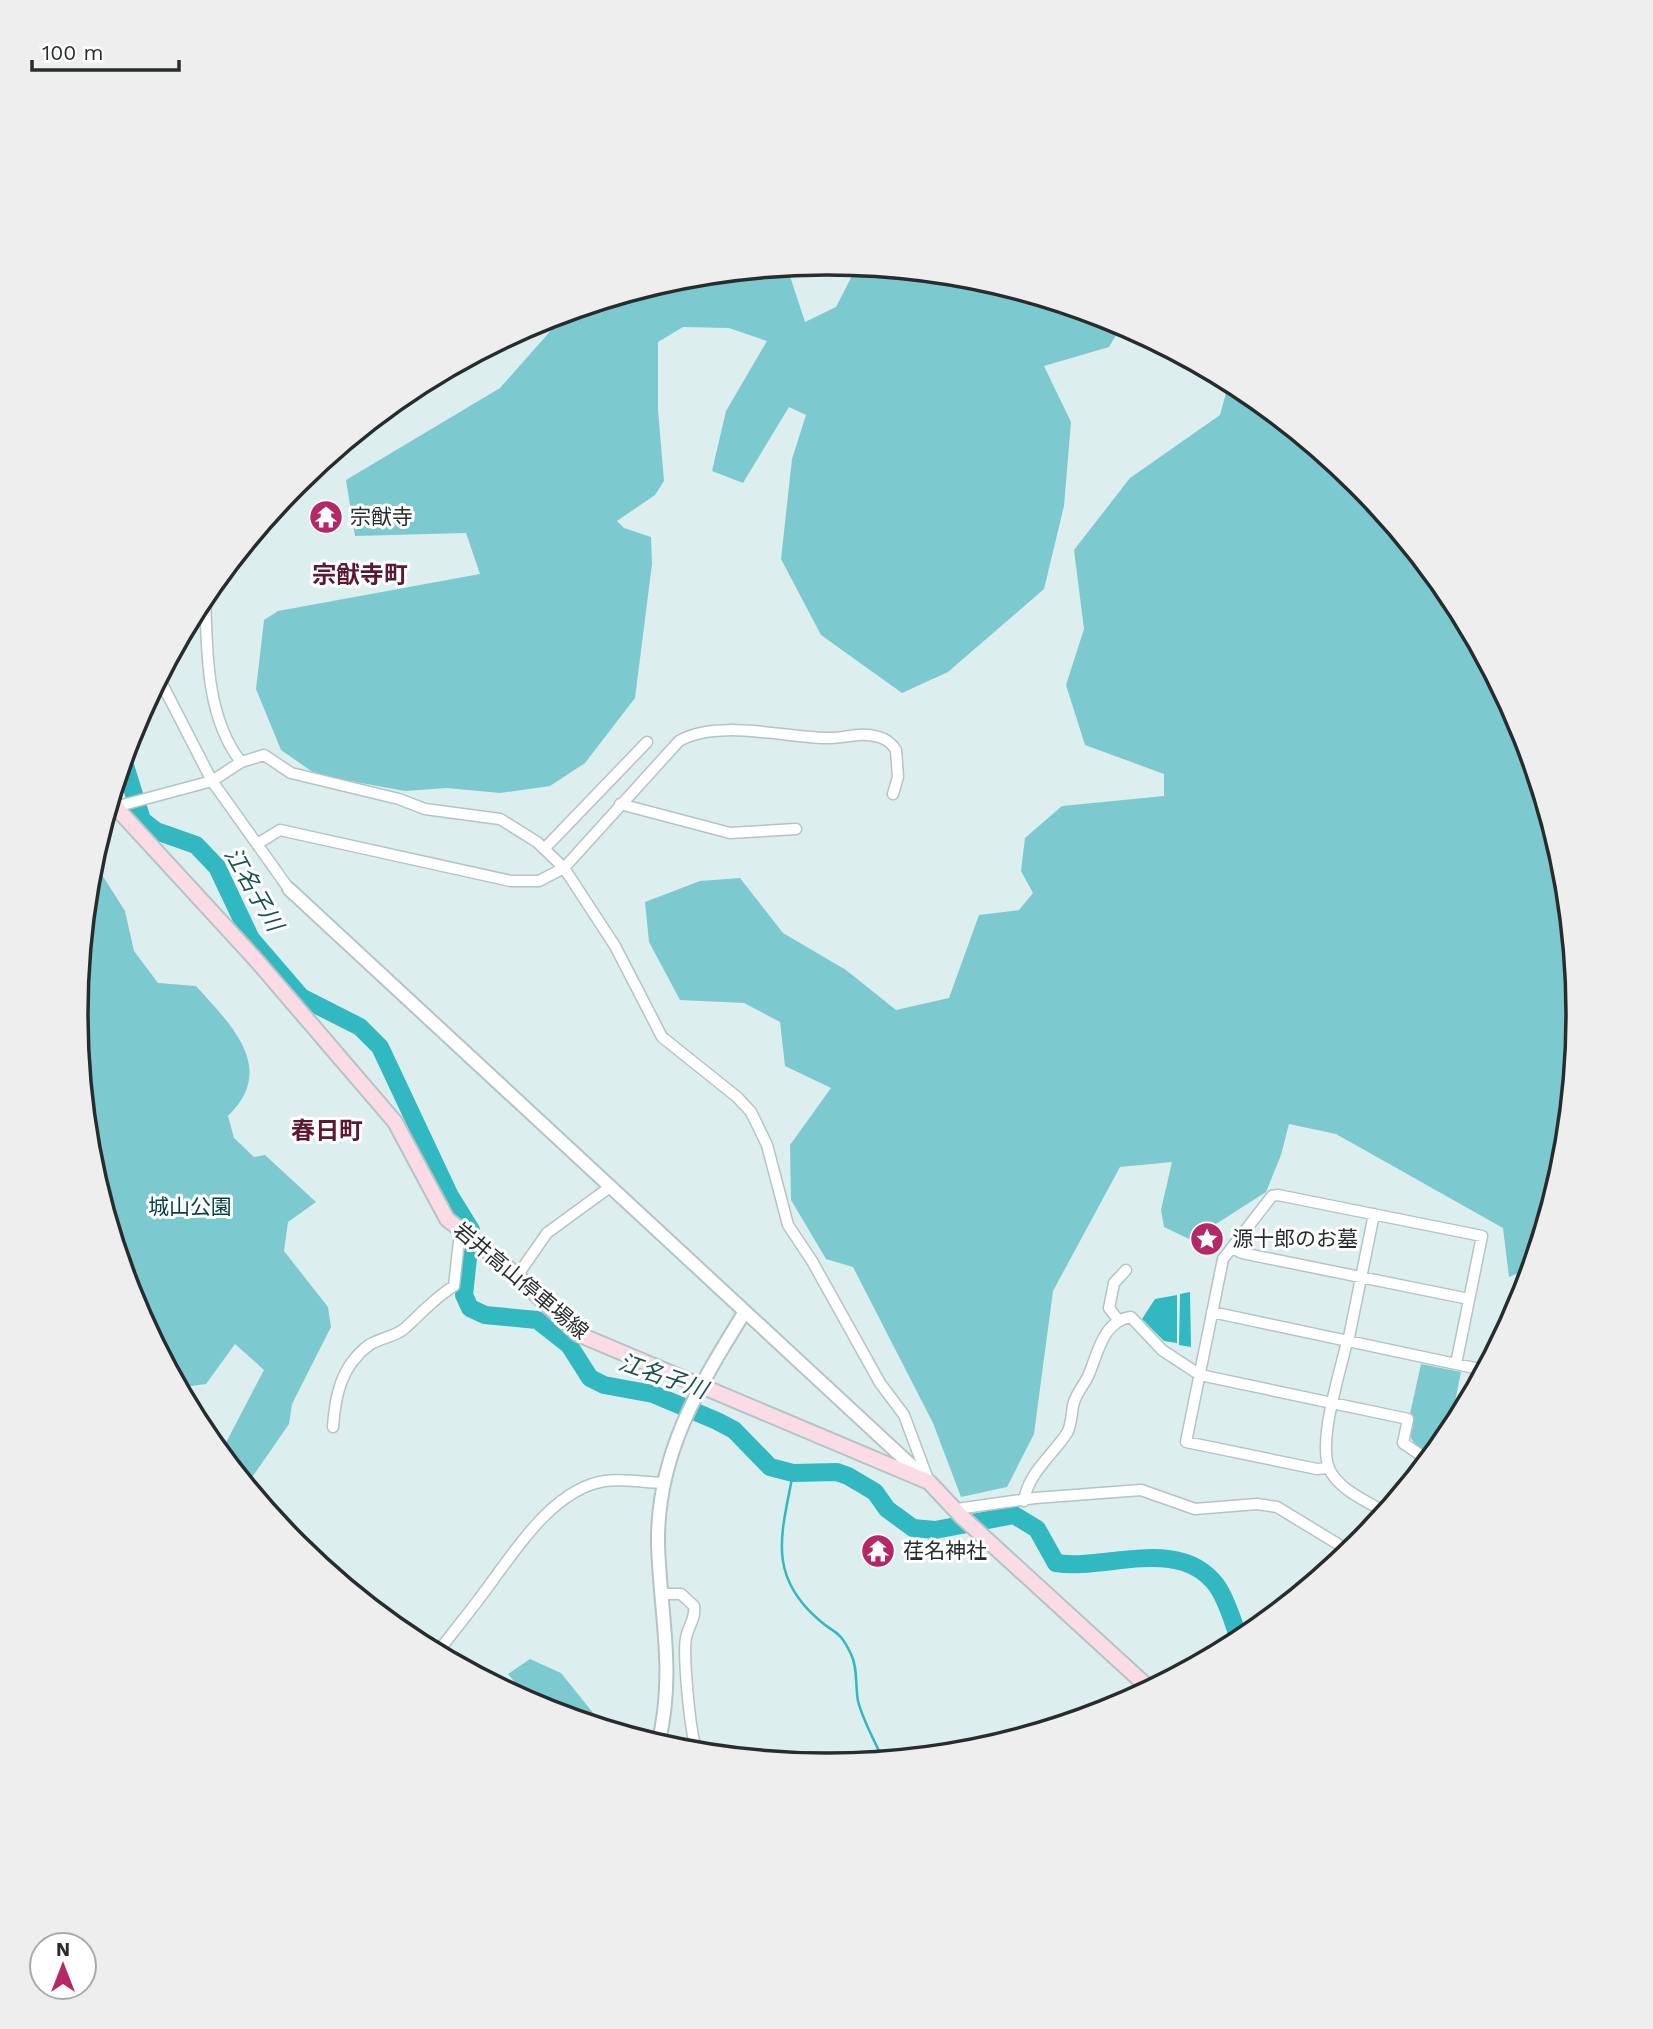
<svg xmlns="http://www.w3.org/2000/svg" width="1653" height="2029" viewBox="0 0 1653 2029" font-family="'Work Sans','Noto Sans JP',sans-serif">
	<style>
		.green { fill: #7ccad0 }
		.water { fill: #31b8c1 }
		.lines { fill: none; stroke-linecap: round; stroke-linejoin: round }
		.stream { stroke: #31b8c1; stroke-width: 2.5 }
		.river { stroke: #31b8c1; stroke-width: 18 }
		.minor-casing { stroke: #b4c4c5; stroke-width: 13 }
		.tertiary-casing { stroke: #b4c4c5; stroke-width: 16 }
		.secondary-casing { stroke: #b4c4c5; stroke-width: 18 }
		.minor { stroke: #fff; stroke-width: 10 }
		.tertiary { stroke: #fff; stroke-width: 12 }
		.secondary { stroke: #fbdbe6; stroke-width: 14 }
		.labels { text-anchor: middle; stroke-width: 6; stroke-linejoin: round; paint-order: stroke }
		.poi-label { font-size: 21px; fill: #272d2e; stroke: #fff; text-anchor: start }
		.park-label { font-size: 21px; fill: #044145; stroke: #fff }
		.street-label { font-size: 21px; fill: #272d2e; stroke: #fff }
		.water-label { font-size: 23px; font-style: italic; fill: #195054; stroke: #fff }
		.quarter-label { font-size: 24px; font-weight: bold; fill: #5b1933; stroke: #fff }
		.rim { fill: none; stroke: #272d2e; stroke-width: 3.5 }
	</style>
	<rect width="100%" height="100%" fill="#ddeeef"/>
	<path class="green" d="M 857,266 L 973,278 L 1122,325 L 1109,347 L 1044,366 L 1071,422 L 1064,506 L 1044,589 L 948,672 L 902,693 L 821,635 L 781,559 L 792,459 L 806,415 L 789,407 L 743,483 L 712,471 L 726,411 L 767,341 L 729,328 L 683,327 L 658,342 L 658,410 L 664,481 L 655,495 L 617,521 L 624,528 L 651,537 L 652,564 L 635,698 L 585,763 L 550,786 L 500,793 L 447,788 L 405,791 L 317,775 L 281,750 L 256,689 L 264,620 L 278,611 L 480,574 L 466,533 L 355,536 L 346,480 L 500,388 L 568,311 L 680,278 L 787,267 L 805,322 L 836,307 Z
		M 1229,382 L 1244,390 L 1358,484 L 1451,597 L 1521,727 L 1563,868 L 1578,1015 L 1563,1161 L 1531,1268 L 1509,1277 L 1503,1228 L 1336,1134 L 1289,1124 L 1281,1155 L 1266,1192 L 1191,1240 L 1164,1227 L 1161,1210 L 1172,1162 L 1120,1167 L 1053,1291 L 1034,1434 L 1007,1487 L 961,1497 L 933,1423 L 853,1267 L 826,1259 L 791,1200 L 790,1145 L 831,1088 L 785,1066 L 780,1022 L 744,1003 L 680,1000 L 649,942 L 645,902 L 700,881 L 740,878 L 783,933 L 846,970 L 896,1010 L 949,998 L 979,915 L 1019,910 L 1033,893 L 1021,871 L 1025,838 L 1062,806 L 1164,796 L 1164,774 L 1085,745 L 1066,685 L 1084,629 L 1074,550 L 1130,478 L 1220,415 Z
		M 92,859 L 125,911 L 134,951 L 158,983 L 196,986 C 230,1024 278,1068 228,1116 L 234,1138 L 254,1157 L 265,1155 L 316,1202 L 288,1222 L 284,1251 L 328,1307 L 331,1327 L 292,1404 L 289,1424 L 246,1486 L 220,1454 L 264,1370 L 235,1344 L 206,1384 L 178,1388 L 132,1302 L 90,1161 L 75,1015 Z
		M 1421,1364 L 1461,1372 L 1454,1407 L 1468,1400 L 1451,1432 L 1432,1455 C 1409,1441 1408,1442 1413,1415 L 1410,1414 Z
		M 530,1659 L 561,1673 L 606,1729 L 535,1707 L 508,1674 Z"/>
	<path class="water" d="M 1190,1292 L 1191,1347 L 1179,1345 L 1180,1294 Z
		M 1177,1295 L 1177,1343 L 1164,1341 L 1142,1319 L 1155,1299 Z"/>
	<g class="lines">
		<path class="stream" d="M 793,1473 C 782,1533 766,1574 819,1620 C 836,1635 839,1629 851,1654 C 858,1668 855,1685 858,1701 C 863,1721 875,1741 883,1760"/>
		<path class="river" d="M 123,759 L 142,820 L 156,831 L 196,845 L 217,867 L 251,939 L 301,997 L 360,1027 L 380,1047 L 450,1196 L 471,1230 L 464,1295 L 470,1308 L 485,1315 L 537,1320 L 569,1345 L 590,1378 L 604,1385 L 653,1394 L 717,1421 L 734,1430 L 770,1467 L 793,1473 L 837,1472 L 848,1476 L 875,1492 L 887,1509 L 913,1528 L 935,1530 L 1014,1515 L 1037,1529 L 1056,1563 C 1105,1571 1180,1535 1217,1586 C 1228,1602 1233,1623 1240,1641"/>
		<g class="minor-casing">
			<path id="minor" d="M 205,593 C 207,648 205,716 241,762
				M 159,678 L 212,781 L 289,889
				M 620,804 L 730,833 L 796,829
				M 115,807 L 212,781 L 241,762 L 264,755 L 291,773 L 399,799 L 425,809 L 500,819 L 537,842 L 564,868 L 615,946 L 662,1037 L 737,1097 L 751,1112 L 767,1145 L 788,1225 L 812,1261 L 880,1383 L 904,1415 L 929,1482
				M 257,844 L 280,830 L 511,881 L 539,881 L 564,868 L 679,741 C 716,719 784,737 825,738 C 846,739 857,731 879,737 C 887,739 892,744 896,750 L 898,777 L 893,794
				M 545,848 L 647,742
				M 1232,1248 L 1242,1253 L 1469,1299
				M 517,1276 L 547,1233 L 610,1187
				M 1212,1312 L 1484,1370
				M 1119,1321 L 1109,1308 L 1114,1283 L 1126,1270
				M 1347,1341 C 1341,1371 1314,1449 1332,1474 C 1344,1492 1368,1502 1385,1512
				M 1348,1342 L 1374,1214
				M 333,1427 C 335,1396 341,1366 369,1345 C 380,1338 394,1337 404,1329 C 421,1314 434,1298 454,1286 L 460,1232
				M 1328,1468 L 1317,1469 L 1186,1442 L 1223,1259 L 1272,1196 L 1278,1195 L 1482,1236 L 1456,1364
				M 1024,1501 C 1028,1473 1052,1456 1067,1433 C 1072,1425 1071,1412 1074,1402 C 1077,1392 1085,1384 1089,1374 C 1098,1353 1103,1321 1131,1317 L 1162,1350 L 1200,1375 L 1408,1419 L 1403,1443 L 1428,1460
				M 957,1509 L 1035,1498 L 1141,1490 L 1195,1509 L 1257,1504 L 1277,1507 L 1351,1552
				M 664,1594 L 681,1594 L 694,1606 C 696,1619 688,1626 686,1638 C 683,1655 690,1739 698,1753
				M 437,1654 C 450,1635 465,1618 479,1599 C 510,1559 550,1489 605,1481 C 623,1478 645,1483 663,1483"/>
		</g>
		<g class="tertiary-casing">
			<path id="tertiary" d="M 289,889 L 929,1482
				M 658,1745 C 676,1671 660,1616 658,1543 C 657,1454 699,1386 744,1313"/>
		</g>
		<g class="secondary-casing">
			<path id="secondary" d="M 110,801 L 257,961 L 395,1122 L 447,1219 L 505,1265 L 578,1334 L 929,1482 L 961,1516 L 1150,1689"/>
		</g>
		<use href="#minor" class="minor"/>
		<use href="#tertiary" class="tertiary"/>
		<use href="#secondary" class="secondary"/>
	</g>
	<defs>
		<g id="temple-disc" transform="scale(1.75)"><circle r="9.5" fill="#b42965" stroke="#fff"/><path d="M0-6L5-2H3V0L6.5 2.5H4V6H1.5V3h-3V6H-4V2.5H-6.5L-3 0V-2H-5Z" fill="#fff"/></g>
		<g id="sight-disc" transform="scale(1.75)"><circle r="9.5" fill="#b42965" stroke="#fff"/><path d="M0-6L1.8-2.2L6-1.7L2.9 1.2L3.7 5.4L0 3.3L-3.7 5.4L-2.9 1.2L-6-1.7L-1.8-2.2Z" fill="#fff"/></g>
	</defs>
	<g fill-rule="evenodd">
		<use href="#temple-disc" x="326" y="517"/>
		<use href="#sight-disc" x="1207" y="1239"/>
		<use href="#temple-disc" x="878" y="1551"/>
	</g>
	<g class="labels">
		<g class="poi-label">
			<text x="350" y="524">宗猷寺</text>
			<text x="1232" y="1246">源十郎のお墓</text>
			<text x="903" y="1558">荏名神社</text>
		</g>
		<g class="park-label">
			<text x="190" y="1214">城山公園</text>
		</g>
		<g class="street-label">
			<text transform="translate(521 1281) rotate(40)" y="7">岩井高山停車場線</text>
		</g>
		<g class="water-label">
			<text transform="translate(254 889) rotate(60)" y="8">江名子川</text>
			<text transform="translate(663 1376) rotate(19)" y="8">江名子川</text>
		</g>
		<g class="quarter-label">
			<text x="360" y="583">宗猷寺町</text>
			<text x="327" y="1139">春日町</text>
		</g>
	</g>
	<path d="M0 0H1653V2029H0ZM88 1014a739 739 0 1 1 1478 0a739 739 0 1 1-1478 0Z" fill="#eee" fill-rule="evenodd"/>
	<path class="rim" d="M88 1014a739 739 0 1 1 1478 0a739 739 0 1 1-1478 0Z"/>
	<g transform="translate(63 1966)"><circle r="33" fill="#ffffff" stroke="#a9abab" stroke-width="2"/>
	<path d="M0-5L12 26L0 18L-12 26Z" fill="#b42965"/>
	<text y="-10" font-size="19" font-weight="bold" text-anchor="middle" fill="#272d2e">N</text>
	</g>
	<path d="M32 60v10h147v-10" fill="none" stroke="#272d2e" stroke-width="3.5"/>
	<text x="42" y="60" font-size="21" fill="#272d2e" stroke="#ffffff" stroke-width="5" paint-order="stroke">100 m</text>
</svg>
